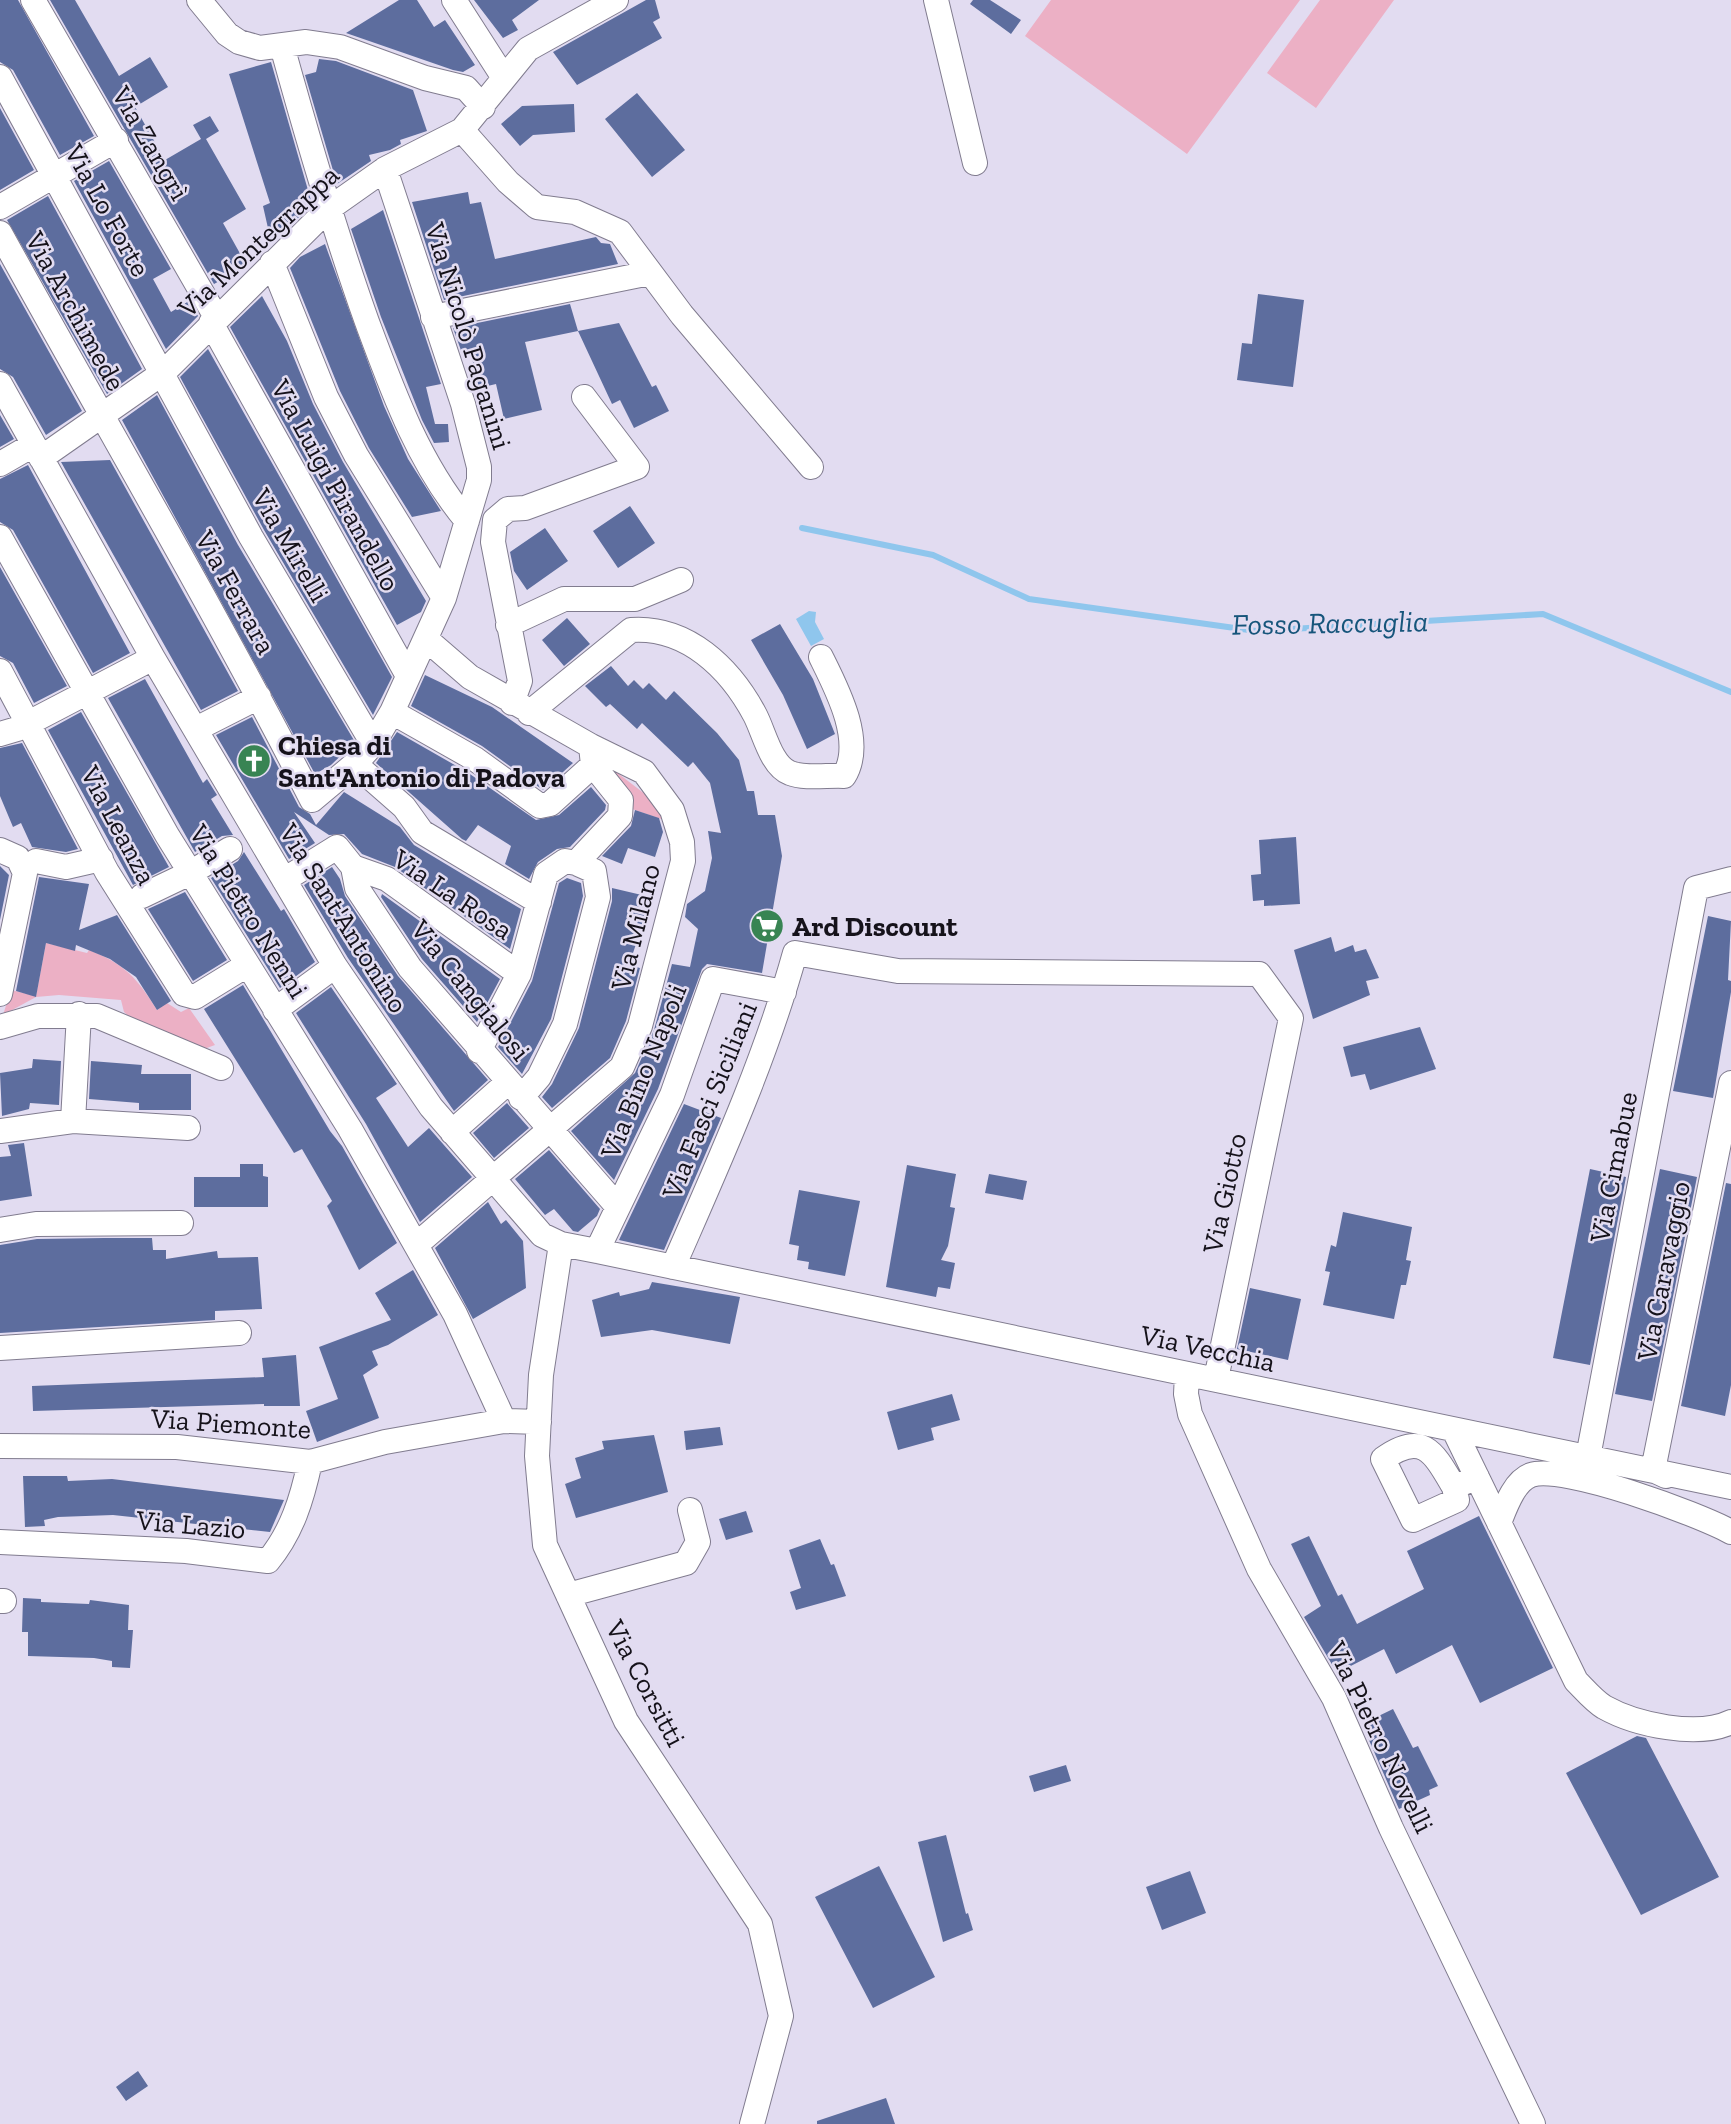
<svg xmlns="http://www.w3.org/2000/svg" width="1731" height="2124" viewBox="0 0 1731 2124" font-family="'Zilla Slab',serif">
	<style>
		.green { fill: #ecb0c5 }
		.water { fill: #8fc6ed }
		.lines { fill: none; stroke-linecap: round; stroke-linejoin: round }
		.stream { stroke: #8fc6ed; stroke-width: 6 }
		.building { fill: #5d6d9e }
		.minor-casing { stroke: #817c8f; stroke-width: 26 }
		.minor { stroke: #fff; stroke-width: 24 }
		.labels { text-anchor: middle; stroke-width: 5; stroke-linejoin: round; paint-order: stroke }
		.street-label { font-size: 28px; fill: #15121a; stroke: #e2dcf1 }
		.poi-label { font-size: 28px; font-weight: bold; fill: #15121a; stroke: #e2dcf1; text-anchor: start }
		.water-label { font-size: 30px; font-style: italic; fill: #16557b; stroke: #e2dcf1 }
	</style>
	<rect width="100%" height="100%" fill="#e2dcf1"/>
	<path class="green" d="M 1051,0 L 1300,0 L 1187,154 L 1025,36 Z
		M 1320,0 L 1394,0 L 1316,108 L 1267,73 Z
		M 615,771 L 654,801 L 667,821 L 632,809 L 612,774 Z
		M 46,943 L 87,953 L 89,950 C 125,964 137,978 157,1010 L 167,1003 L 181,1012 L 189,1008 L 215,1045 L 204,1049 L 139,1025 L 124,1012 L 121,1000 L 59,995 L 36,997 L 3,1015 L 11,990 L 36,996 Z"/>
	<path class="water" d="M 809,611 L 816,612 L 815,622 L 824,639 L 811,646 L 796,619 Z"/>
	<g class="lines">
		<path class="stream" d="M 802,528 L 933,555 L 1029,599 L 1256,631 L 1543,614 L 1731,692"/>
	</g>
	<path class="building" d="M 0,0 L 18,0 L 94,136 L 60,155 L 13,70 L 0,62 Z
		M 50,0 L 75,0 L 119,76 L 150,57 L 168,87 L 135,107 L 165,160 L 201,139 L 193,125 L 210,116 L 219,131 L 206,139 L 246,209 L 223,223 L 247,266 L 214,284 Z
		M 399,0 L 417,0 L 434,27 L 445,20 L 475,65 L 463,72 L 453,70 L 346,33 Z
		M 474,0 L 539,0 L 512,20 L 518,30 L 503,38 Z
		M 646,0 L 655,0 L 660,18 L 653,22 L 662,38 L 577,85 L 553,52 Z
		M 973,0 L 990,0 L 1021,20 L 1011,34 L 970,4 Z
		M 319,59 L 336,61 L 413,90 L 427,131 L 400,140 L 401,144 L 390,150 L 369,155 L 371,161 L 337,184 L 305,75 L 316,72 Z
		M 271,62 L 312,204 L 285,231 L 270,237 L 263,206 L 270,203 L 229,74 Z
		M 637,93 L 685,150 L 652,177 L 605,119 Z
		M 574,104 L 575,132 L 533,135 L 520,146 L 501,124 L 522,106 Z
		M 0,108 L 34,170 L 0,190 Z
		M 109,161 L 171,269 L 153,279 L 171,312 L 189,301 L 198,316 L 166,349 L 74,181 Z
		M 468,192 L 470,204 L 481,202 L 495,259 L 596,237 L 601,243 L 610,244 L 618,264 L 444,300 L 412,202 Z
		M 48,196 L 142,369 L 107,394 L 7,220 Z
		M 383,210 L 441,384 L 426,387 L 435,424 L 448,424 L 449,442 L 434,443 L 422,420 L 381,317 L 351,229 Z
		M 325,244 L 384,406 L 408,459 L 441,511 L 412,517 L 369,448 L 340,391 L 290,268 L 300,257 Z
		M 0,264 L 82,411 L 46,435 L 13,377 L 0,369 Z
		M 1258,294 L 1304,300 L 1293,387 L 1237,380 L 1242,343 L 1252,344 Z
		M 262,296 L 287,341 L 313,404 L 343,462 L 426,601 L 421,612 L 397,625 L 230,327 Z
		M 570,304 L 578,331 L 525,342 L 542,410 L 504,419 L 496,384 L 479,388 L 471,354 L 463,356 L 453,328 Z
		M 619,323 L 652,387 L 656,385 L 669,411 L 634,428 L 620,400 L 612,404 L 578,331 Z
		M 208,349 L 392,677 L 373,715 L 264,530 L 180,377 Z
		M 157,395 L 238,545 L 355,742 L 331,765 L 315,774 L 122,420 Z
		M 0,415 L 14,439 L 0,447 Z
		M 110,460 L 238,691 L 201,710 L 61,462 Z
		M 28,465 L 130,653 L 93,673 L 13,530 L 0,522 L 0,479 Z
		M 630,506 L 655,543 L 618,568 L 593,531 Z
		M 545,528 L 568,561 L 527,590 L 514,571 L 510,552 Z
		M 0,567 L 67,686 L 34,703 L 13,663 L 0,656 Z
		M 567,618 L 590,644 L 564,666 L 542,640 Z
		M 780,624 L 813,679 L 835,734 L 807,749 L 783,695 L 751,640 Z
		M 611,666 L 628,686 L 634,680 L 643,689 L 649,683 L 666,700 L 674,691 L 717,733 L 739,760 L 747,791 L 754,791 L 758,815 L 775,815 L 782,856 L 762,973 L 707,964 L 702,969 L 658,1089 L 614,1180 L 571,1131 L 635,1073 L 654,1030 L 672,964 L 690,967 L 698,929 L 685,917 L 687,904 L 705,891 L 712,858 L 708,831 L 721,833 L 710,783 L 693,762 L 688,767 L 642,723 L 637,729 L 610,704 L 606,707 L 585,686 Z
		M 425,675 L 492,707 L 573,763 L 543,790 L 482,746 L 411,706 Z
		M 145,679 L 203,783 L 207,779 L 217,795 L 211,799 L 233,835 L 222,836 L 195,852 L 108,698 Z
		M 81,712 L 169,867 L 133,885 L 48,730 Z
		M 252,717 L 299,807 L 310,814 L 316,825 L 344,792 L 400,827 L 414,845 L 521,909 L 510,949 L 395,867 L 362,854 L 344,834 L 329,835 L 294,812 L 315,843 L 289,859 L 216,735 Z
		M 397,732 L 467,772 L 536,820 L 559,815 L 591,787 L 606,805 L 605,810 L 570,847 L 557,849 L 538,862 L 529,879 L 505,864 L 511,846 L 478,825 L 466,841 L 462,839 L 376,763 Z
		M 22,743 L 78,849 L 66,852 L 32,847 L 21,823 L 13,827 L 0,796 L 0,748 Z
		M 635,810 L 659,818 L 663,832 L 655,857 L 628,848 L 622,864 L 602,856 L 631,826 Z
		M 1296,837 L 1300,904 L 1264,906 L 1264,900 L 1253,901 L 1251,875 L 1261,874 L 1259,840 Z
		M 244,852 L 281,911 L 284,909 L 315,962 L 280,988 L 211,878 L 238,861 Z
		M 0,866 L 9,875 L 0,920 Z
		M 332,867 L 340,879 L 345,896 L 398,976 L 488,1080 L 454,1111 L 348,958 L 304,885 Z
		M 39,877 L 89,884 L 79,930 L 117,915 L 171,1001 L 157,1010 L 136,977 L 110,959 L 76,945 L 75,951 L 46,943 L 36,997 L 16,991 Z
		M 567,878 L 581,883 L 583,896 L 551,1019 L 522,1074 L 498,1047 L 532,981 L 559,883 Z
		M 612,888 L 646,896 L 642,910 L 647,911 L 629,965 L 640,968 L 626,1021 L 610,1058 L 552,1108 L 542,1097 L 552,1084 L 579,1028 L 612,901 Z
		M 185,892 L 227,960 L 193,981 L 148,909 Z
		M 382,894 L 500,979 L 477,1022 L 422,959 L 381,897 Z
		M 1708,916 L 1731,921 L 1728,980 L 1731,981 L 1731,992 L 1713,1098 L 1673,1091 Z
		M 1331,937 L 1335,952 L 1353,945 L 1355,952 L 1366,949 L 1379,978 L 1366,981 L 1370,995 L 1313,1019 L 1294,950 Z
		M 243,985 L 330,1131 L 342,1146 L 397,1243 L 359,1270 L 327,1206 L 332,1201 L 302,1149 L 294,1153 L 204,1009 Z
		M 331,987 L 397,1084 L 376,1098 L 408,1147 L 429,1128 L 472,1177 L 420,1222 L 366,1124 L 296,1013 Z
		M 1420,1027 L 1436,1069 L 1370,1090 L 1365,1074 L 1351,1077 L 1343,1047 Z
		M 33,1059 L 61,1061 L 59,1105 L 30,1103 L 29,1109 L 2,1116 L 0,1073 L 32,1068 Z
		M 91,1061 L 142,1065 L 141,1074 L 191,1074 L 191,1110 L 139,1110 L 139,1103 L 89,1099 Z
		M 507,1103 L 529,1128 L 494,1158 L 473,1133 Z
		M 684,1104 L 721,1118 L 664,1250 L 619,1240 Z
		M 24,1143 L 32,1196 L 0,1201 L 0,1157 L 11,1156 L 8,1145 Z
		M 549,1150 L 600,1209 L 597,1216 L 578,1232 L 573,1231 L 554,1209 L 545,1215 L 515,1179 Z
		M 240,1164 L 263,1164 L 263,1176 L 268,1177 L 268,1207 L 194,1207 L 194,1177 L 240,1177 Z
		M 907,1165 L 956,1174 L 950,1207 L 955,1208 L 948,1246 L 941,1260 L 955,1263 L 950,1289 L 938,1287 L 936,1297 L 886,1287 Z
		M 1590,1169 L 1626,1177 L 1590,1365 L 1553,1358 Z
		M 1660,1169 L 1697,1177 L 1652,1401 L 1615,1394 Z
		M 989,1174 L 1027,1181 L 1023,1200 L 985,1193 Z
		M 1726,1183 L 1731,1184 L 1731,1385 L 1725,1416 L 1681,1406 Z
		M 799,1190 L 860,1201 L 845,1276 L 808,1269 L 809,1262 L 797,1260 L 799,1246 L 789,1244 Z
		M 488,1202 L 501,1224 L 506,1220 L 523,1241 L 526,1288 L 473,1319 L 435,1248 Z
		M 1343,1212 L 1412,1227 L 1406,1260 L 1411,1261 L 1406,1285 L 1401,1285 L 1394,1319 L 1323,1305 L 1330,1272 L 1325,1271 L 1331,1245 L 1336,1247 Z
		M 104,1238 L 152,1238 L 153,1250 L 166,1250 L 166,1259 L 217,1251 L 218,1258 L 258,1257 L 262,1309 L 215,1311 L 215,1320 L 0,1333 L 0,1245 L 37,1239 Z
		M 413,1270 L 438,1315 L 388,1345 L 372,1351 L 378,1365 L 363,1375 L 379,1418 L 317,1442 L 306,1411 L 338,1399 L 319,1347 L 391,1320 L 375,1293 Z
		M 652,1282 L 740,1297 L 730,1344 L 652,1330 L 601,1337 L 592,1300 L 619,1292 L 620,1296 L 649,1289 Z
		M 1250,1288 L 1301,1299 L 1288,1360 L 1237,1349 Z
		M 296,1355 L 300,1406 L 264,1406 L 264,1404 L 33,1411 L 32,1386 L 264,1377 L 262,1358 Z
		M 952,1394 L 960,1420 L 931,1428 L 934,1440 L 898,1450 L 887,1412 Z
		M 720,1427 L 723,1445 L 686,1450 L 684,1431 Z
		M 654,1435 L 668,1492 L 576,1518 L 565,1484 L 581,1478 L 575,1458 L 604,1449 L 602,1441 Z
		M 23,1476 L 67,1476 L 68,1481 L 112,1479 L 284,1500 L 270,1532 L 113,1515 L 58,1517 L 44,1520 L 45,1526 L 25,1527 Z
		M 746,1511 L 753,1532 L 726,1540 L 719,1519 Z
		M 1479,1516 L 1553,1668 L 1480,1703 L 1452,1645 L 1396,1674 L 1384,1649 L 1337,1673 L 1304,1617 L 1321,1606 L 1291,1544 L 1309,1536 L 1338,1596 L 1342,1594 L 1357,1624 L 1424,1589 L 1407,1551 Z
		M 820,1539 L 831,1565 L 834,1564 L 846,1596 L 796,1610 L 790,1592 L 801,1588 L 789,1550 Z
		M 23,1598 L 41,1599 L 41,1602 L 89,1604 L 90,1600 L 129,1605 L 128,1630 L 133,1630 L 130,1668 L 112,1667 L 112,1661 L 94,1658 L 28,1656 L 28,1632 L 22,1632 Z
		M 1393,1709 L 1413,1748 L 1418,1746 L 1438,1786 L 1429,1790 L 1430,1795 L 1399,1809 L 1362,1724 Z
		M 1637,1736 L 1646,1738 L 1719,1877 L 1641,1915 L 1566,1773 Z
		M 1066,1765 L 1071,1781 L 1034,1792 L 1029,1776 Z
		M 946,1835 L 966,1914 L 968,1913 L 973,1930 L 943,1942 L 918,1842 Z
		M 879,1866 L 935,1977 L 873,2008 L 815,1897 Z
		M 1190,1871 L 1206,1913 L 1162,1930 L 1146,1887 Z
		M 138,2071 L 148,2086 L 126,2101 L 116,2087 Z
		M 886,2098 L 895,2124 L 817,2124 L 817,2121 Z"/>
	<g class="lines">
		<g class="minor-casing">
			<path id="minor" d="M 33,0 L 216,317
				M 199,0 L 227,34 L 239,42 L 260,48 L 306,42 L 340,47 L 425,78 L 466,88 L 483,107
				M 454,0 L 504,78
				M 936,0 L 975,163
				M 282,46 C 308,140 334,230 367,322 C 393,392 419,464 467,521
				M 0,77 L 251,537 L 373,744
				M 462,130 L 508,182 L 537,207 L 575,212 L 620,232 L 682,315 L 811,467
				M 0,207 L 116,140
				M 0,233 C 104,422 214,608 312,800 L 355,764 L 373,744 L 392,712 L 444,598 L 479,480 L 479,467 L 463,404 L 385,169
				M 272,263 L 326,397 L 356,455 L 444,598
				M 433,317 L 650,273
				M 211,323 L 408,676
				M 0,384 L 153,658 L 335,966 L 431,1107 L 542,1235 L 561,1244 L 597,1251 L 1731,1487
				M 41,458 L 164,372 L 327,210 L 385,169 L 462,130 L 528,49 L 616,0
				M 0,464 L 33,445
				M 0,537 L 167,835 L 350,1129 L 455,1314 L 504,1421
				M 508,625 L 564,599 L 635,599 L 681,580
				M 0,671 L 107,872 L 184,994 L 195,997 L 247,965
				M 512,703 L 520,681 L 493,542 L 495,520 L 508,509 L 525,508 L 637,467 L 584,397
				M 392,712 L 475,759 L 540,806 L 550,804 L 593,765
				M 529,713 L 631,630 C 687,626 730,668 755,715 C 764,732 771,766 790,773 C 805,779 828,775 844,776 C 865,742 837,689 821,657
				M 196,729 L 259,697
				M 0,734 L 17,729 L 153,658
				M 355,764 L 404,807 L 422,832 L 539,902
				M 0,850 L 18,858 L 25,873 L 0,994
				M 36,861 L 66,867 L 101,859
				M 353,867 L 387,879 L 519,974
				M 284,880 L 337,847 L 353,867 L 357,888 L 410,968 L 618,1207
				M 142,896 L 190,873 L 230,849
				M 275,1010 L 335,966
				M 0,1027 L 38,1016 L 97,1016 L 221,1068
				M 479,1051 L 519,974 L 546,874 L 565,861 L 576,863 L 620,816 L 621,800 L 593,765 L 591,746
				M 521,1098 L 539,1077 L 565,1024 L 598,897 L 594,871 L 576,863
				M 73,1121 L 79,1014
				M 0,1131 L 73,1121 L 188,1128
				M 452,1132 L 507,1083
				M 0,1230 L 36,1224 L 181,1223
				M 561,1244 L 541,1375 L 537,1456 L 545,1545 L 626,1721 L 760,1924 L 781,2016 L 752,2124
				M 416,1245 L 622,1067 L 640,1026 L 683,861 L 682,842 L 672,810 L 644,772 L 591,746 L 470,677 L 426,639
				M 597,1251 L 672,1095 L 713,979 L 784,992
				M 673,1267 C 718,1164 765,1061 795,953 L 898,971 L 1259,974 L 1291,1018 L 1216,1379
				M 0,1348 L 239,1333
				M 1187,1374 L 1186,1394 L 1190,1414 L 1259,1569 L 1334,1698 L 1391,1828 L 1533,2124
				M 1454,1430 L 1576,1681 C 1584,1689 1594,1701 1604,1707 C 1636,1725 1698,1738 1731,1722
				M 0,1446 L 177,1447 L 310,1462 L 385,1442 L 504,1421 L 539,1422
				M 1588,1457 L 1696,888 L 1731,879
				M 1666,1476 L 1653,1470 L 1731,1083
				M 1454,1487 C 1434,1453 1423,1430 1383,1459 L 1413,1520 L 1457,1500 L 1454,1487 L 1477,1477
				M 1499,1523 C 1505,1508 1514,1481 1531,1475 C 1564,1464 1698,1514 1731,1532
				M 0,1542 L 186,1551 L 268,1561 C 292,1532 302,1499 310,1462
				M 568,1595 L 686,1563 L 698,1542 L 690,1510
				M 0,1601 L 4,1601"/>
		</g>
		<use href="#minor" class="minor"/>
	</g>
	<defs>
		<g id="church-disc" transform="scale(1.75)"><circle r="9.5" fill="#388453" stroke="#e2dcf1"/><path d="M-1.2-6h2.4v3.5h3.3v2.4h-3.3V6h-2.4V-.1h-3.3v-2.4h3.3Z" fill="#fff"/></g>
		<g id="supermarket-disc" transform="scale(1.75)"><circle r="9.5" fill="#388453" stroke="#e2dcf1"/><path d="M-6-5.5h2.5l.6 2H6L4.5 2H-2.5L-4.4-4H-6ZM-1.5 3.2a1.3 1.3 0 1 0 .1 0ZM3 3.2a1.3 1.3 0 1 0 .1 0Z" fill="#fff"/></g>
	</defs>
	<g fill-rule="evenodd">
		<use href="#church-disc" x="254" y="761"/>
		<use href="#supermarket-disc" x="767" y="926"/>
	</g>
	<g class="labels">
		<g class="street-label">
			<text transform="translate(151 143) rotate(60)" y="10">Via Zangrì</text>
			<text transform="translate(108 210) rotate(61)" y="10">Via Lo Forte</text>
			<text transform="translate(258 241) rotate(-43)" y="10">Via Montegrappa</text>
			<text transform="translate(76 311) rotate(61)" y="10">Via Archimede</text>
			<text transform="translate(469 336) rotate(73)" y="10">Via Nicolò Paganini</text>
			<text transform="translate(336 485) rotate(61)" y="10">Via Luigi Pirandello</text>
			<text transform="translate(291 545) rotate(60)" y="10">Via Mirelli</text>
			<text transform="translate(236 592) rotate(61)" y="10">Via Ferrara</text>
			<text transform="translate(119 825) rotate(62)" y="10">Via Leanza</text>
			<text transform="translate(453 894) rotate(34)" y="10">Via La Rosa</text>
			<text transform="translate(249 911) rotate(58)" y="10">Via Pietro Nenni</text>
			<text transform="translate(344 918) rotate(58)" y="10">Via Sant'Antonino</text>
			<text transform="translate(635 927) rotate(-76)" y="10">Via Milano</text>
			<text transform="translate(471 990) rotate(51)" y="10">Via Cangialosi</text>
			<text transform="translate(643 1071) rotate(-68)" y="10">Via Bino Napoli</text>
			<text transform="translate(709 1100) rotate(-68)" y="10">Via Fasci Siciliani</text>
			<text transform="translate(1613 1167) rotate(-79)" y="10">Via Cimabue</text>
			<text transform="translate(1224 1193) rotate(-78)" y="10">Via Giotto</text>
			<text transform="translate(1663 1271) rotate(-79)" y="10">Via Caravaggio</text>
			<text transform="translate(1208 1348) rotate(12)" y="10">Via Vecchia</text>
			<text transform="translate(231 1423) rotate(4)" y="10">Via Piemonte</text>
			<text transform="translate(191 1524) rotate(5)" y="10">Via Lazio</text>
			<text transform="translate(646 1683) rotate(62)" y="10">Via Corsitti</text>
			<text transform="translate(1381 1737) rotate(64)" y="10">Via Pietro Novelli</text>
		</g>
		<g class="poi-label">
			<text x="278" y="755">Chiesa di<tspan x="278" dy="32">Sant'Antonio di Padova</tspan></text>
			<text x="792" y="936">Ard Discount</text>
		</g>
		<g class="water-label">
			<text transform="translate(1330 623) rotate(-1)" y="10">Fosso Raccuglia</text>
		</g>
	</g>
</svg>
